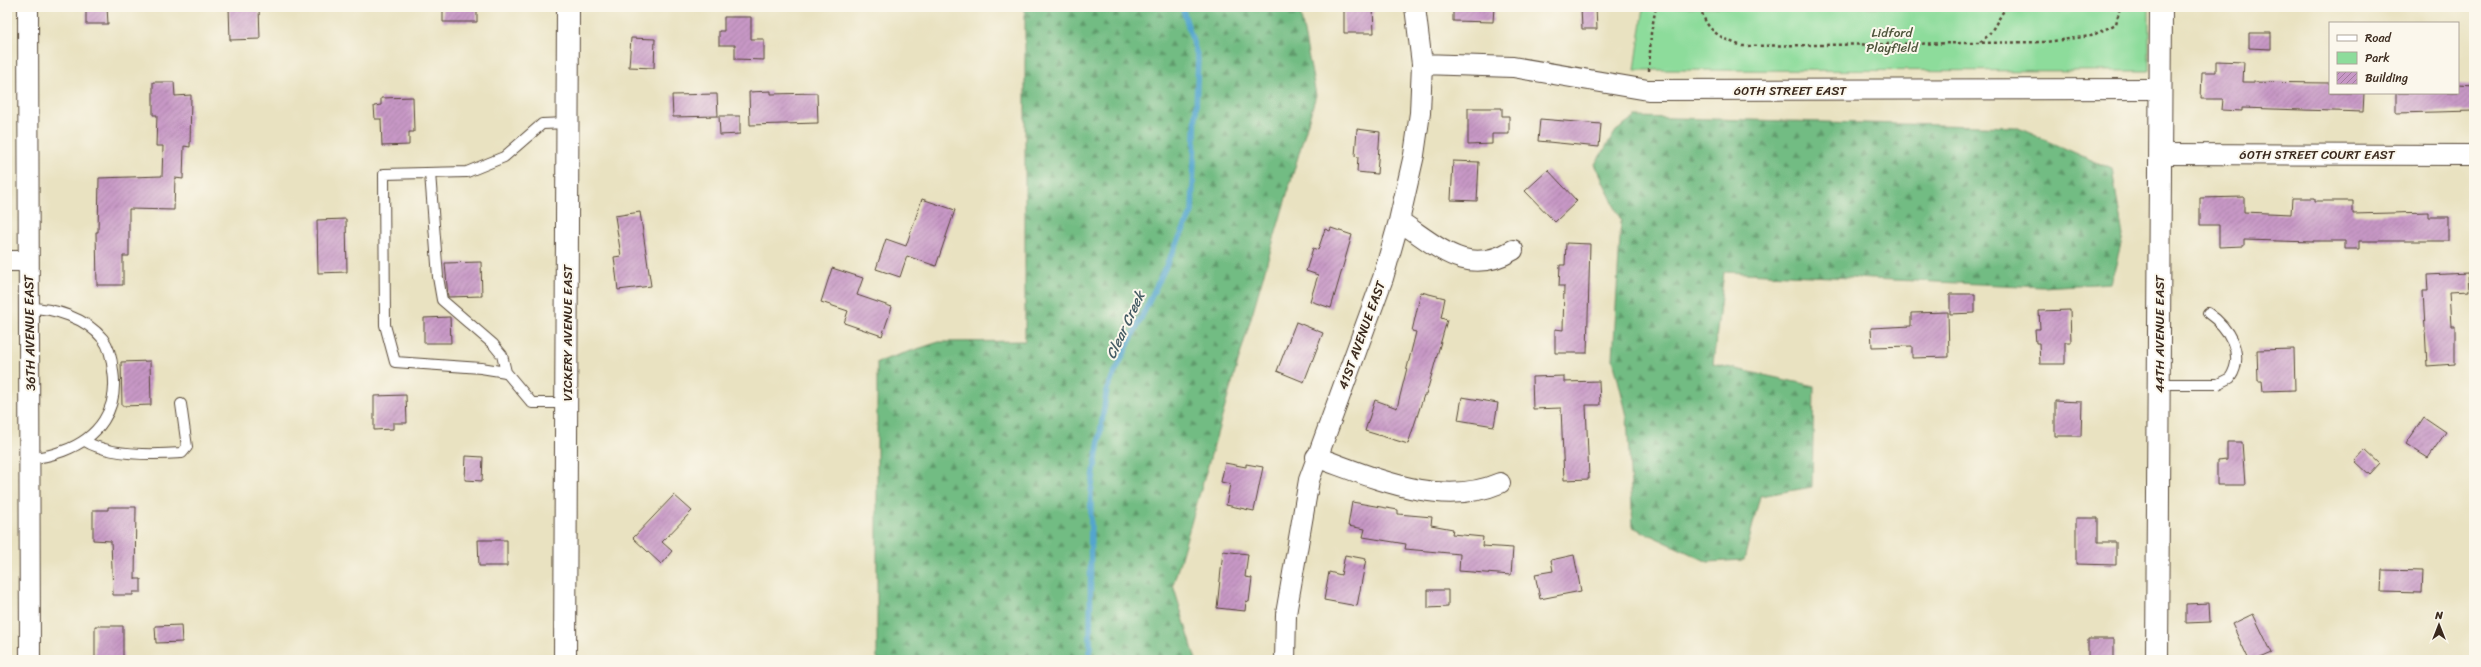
<svg xmlns="http://www.w3.org/2000/svg" width="2481" height="667" viewBox="0 0 2481 667" font-family="Sriracha,sans-serif">
	<style>
		.forest { fill: url(#forest-firs); stroke: #567350 }
		.park { fill: #8ddc9b; stroke: #64835c }
		.lines { fill: none; stroke-linecap: round; stroke-linejoin: round }
		.stream { stroke: #53a5ce; stroke-width: 5.5 }
		.building { fill: url(#building-hatch) }
		.service-casing { stroke: #554636; stroke-width: 12 }
		.minor-casing { stroke: #554636; stroke-width: 22 }
		.tertiary-casing { stroke: #554636; stroke-width: 24 }
		.path { stroke: #554636; stroke-width: 2.5; stroke-dasharray: 3 3; stroke-linecap: butt }
		.service { stroke: #fff; stroke-width: 10 }
		.minor { stroke: #fff; stroke-width: 20 }
		.tertiary { stroke: #fff; stroke-width: 22 }
		.labels { text-anchor: middle; stroke-width: 4; stroke-linejoin: round; paint-order: stroke }
		.park-label { font-size: 13px; fill: #50563d; stroke: #fbf7ec }
		.street-label { font-size: 13px; fill: #3b2a1e; stroke: #fbf7ec }
		.water-label { font-size: 14px; font-style: italic; fill: #455b64; stroke: #fbf7ec }
	</style>
	<defs>
		<pattern id="forest-firs" width="22" height="20" patternUnits="userSpaceOnUse"><rect width="22" height="20" fill="#72bc83"/><path d="M5 1l3.5 6h-7zM16 11l3.5 6h-7z" fill="#5f996b"/></pattern>
		<pattern id="building-hatch" width="6" height="6" patternUnits="userSpaceOnUse"><rect width="6" height="6" fill="#c798c6"/><path d="M-1 1l2-2M0 6l6-6M5 7l2-2" fill="none" stroke="#a37ca0"/></pattern>
	</defs>
	<rect width="100%" height="100%" fill="#fbf7ec"/>
	<filter id="ink" filterUnits="userSpaceOnUse"><feTurbulence type="fractalNoise" baseFrequency=".025" numOctaves="2"/><feDisplacementMap in="SourceGraphic" scale="8" xChannelSelector="R" yChannelSelector="G"/><feConvolveMatrix kernelMatrix="1 2 1 2 8 2 1 2 1" color-interpolation-filters="sRGB"/></filter>
	<filter id="wash" filterUnits="userSpaceOnUse"><feTurbulence type="fractalNoise" baseFrequency=".012" numOctaves="4" result="noise"/><feDisplacementMap in="SourceGraphic" scale="16" xChannelSelector="R" yChannelSelector="G"/><feGaussianBlur stdDeviation="0.9" result="paint"/><feColorMatrix in="noise" values="0 0 0 0 0 0 0 0 0 0 0 0 0 0 0 0 0 1.4 0 .05"/><feComposite in="paint" operator="in"/></filter>
	<g filter="url(#wash)">
		<rect width="100%" height="100%" fill="#e9e2c1"/>
		<path class="forest" d="M 1025,7 L 1299,7 L 1316,95 L 1173,585 L 1196,660 L 879,660 L 877,658 L 877,362 L 939,342 L 1025,341 Z
			M 1636,117 L 2016,127 L 2112,169 L 2123,236 L 2111,283 L 2043,287 L 1724,272 L 1713,364 L 1814,386 L 1812,487 L 1760,496 L 1744,560 L 1708,562 L 1633,527 L 1627,416 L 1613,359 L 1621,220 L 1595,164 L 1616,131 Z"/>
		<path class="park" d="M 1644,7 L 2149,7 L 2149,71 L 1635,70 Z"/>
		<g class="lines">
			<path class="stream" d="M 1090,660 L 1091,492 L 1107,389 L 1192,212 L 1198,58 L 1182,7"/>
		</g>
		<g id="blocks">
			<path class="building" d="M 86,7 L 107,7 L 108,24 L 86,24 Z
				M 229,7 L 259,7 L 260,39 L 230,40 Z
				M 443,7 L 477,7 L 477,22 L 443,22 Z
				M 1344,7 L 1373,7 L 1374,33 L 1344,33 Z
				M 1453,7 L 1494,7 L 1493,22 L 1453,21 Z
				M 1581,7 L 1596,7 L 1597,29 L 1582,29 Z
				M 724,17 L 751,17 L 751,39 L 764,39 L 764,60 L 735,59 L 735,45 L 719,45 L 719,31 L 724,31 Z
				M 2249,33 L 2271,33 L 2271,49 L 2249,48 Z
				M 631,38 L 655,39 L 654,68 L 629,67 Z
				M 2216,61 L 2244,62 L 2243,82 L 2330,83 L 2330,93 L 2364,93 L 2363,112 L 2242,108 L 2242,111 L 2222,110 L 2223,99 L 2201,99 L 2202,72 L 2216,72 Z
				M 153,82 L 174,82 L 175,96 L 191,95 L 190,147 L 184,146 L 183,179 L 175,178 L 174,210 L 129,209 L 129,256 L 123,256 L 123,285 L 97,285 L 96,232 L 98,232 L 99,178 L 162,176 L 163,146 L 156,146 L 157,115 L 153,115 Z
				M 2458,84 L 2474,85 L 2474,111 L 2396,113 L 2396,93 L 2458,93 Z
				M 771,91 L 771,94 L 817,93 L 818,123 L 750,125 L 749,92 Z
				M 717,94 L 718,116 L 673,117 L 672,95 Z
				M 413,97 L 414,132 L 409,132 L 409,145 L 382,146 L 381,119 L 375,119 L 374,106 L 381,105 L 381,98 Z
				M 1468,108 L 1502,108 L 1502,116 L 1509,116 L 1509,134 L 1492,134 L 1492,144 L 1468,145 Z
				M 719,116 L 740,116 L 740,134 L 720,135 Z
				M 1540,119 L 1601,124 L 1599,147 L 1538,141 Z
				M 1357,129 L 1380,132 L 1377,174 L 1357,172 L 1358,157 L 1355,156 Z
				M 1453,161 L 1479,162 L 1477,201 L 1451,200 Z
				M 1548,170 L 1577,201 L 1555,222 L 1525,191 Z
				M 2244,197 L 2244,212 L 2291,214 L 2292,198 L 2315,198 L 2315,201 L 2353,201 L 2353,214 L 2429,212 L 2429,217 L 2448,217 L 2448,241 L 2359,241 L 2359,249 L 2345,249 L 2345,241 L 2313,241 L 2313,242 L 2244,240 L 2244,246 L 2219,247 L 2219,225 L 2200,225 L 2200,198 Z
				M 922,199 L 955,210 L 936,266 L 907,256 L 900,277 L 876,269 L 886,239 L 906,246 Z
				M 640,212 L 651,286 L 618,290 L 614,257 L 621,256 L 615,216 Z
				M 346,219 L 347,272 L 318,273 L 317,220 Z
				M 1331,228 L 1352,235 L 1331,308 L 1310,301 L 1318,275 L 1306,271 L 1313,248 L 1318,250 L 1325,229 L 1330,231 Z
				M 1566,243 L 1590,244 L 1587,353 L 1555,353 L 1555,329 L 1563,330 L 1564,286 L 1559,286 L 1560,265 L 1565,265 Z
				M 481,262 L 482,296 L 448,297 L 445,263 Z
				M 832,268 L 863,278 L 857,295 L 892,307 L 882,336 L 844,323 L 848,311 L 821,302 Z
				M 2468,273 L 2469,291 L 2449,292 L 2451,326 L 2455,326 L 2455,364 L 2427,366 L 2423,291 L 2428,291 L 2427,275 Z
				M 1421,292 L 1445,298 L 1441,318 L 1447,320 L 1426,395 L 1424,395 L 1408,444 L 1365,431 L 1375,400 L 1397,408 L 1416,332 L 1412,331 Z
				M 1950,294 L 1975,294 L 1975,313 L 1950,314 Z
				M 2070,310 L 2071,342 L 2065,342 L 2065,364 L 2040,364 L 2039,343 L 2036,343 L 2035,329 L 2040,329 L 2039,311 Z
				M 1948,312 L 1949,357 L 1912,358 L 1912,346 L 1872,347 L 1871,328 L 1911,326 L 1911,313 Z
				M 450,317 L 451,343 L 424,343 L 424,318 Z
				M 1296,322 L 1323,333 L 1304,382 L 1277,371 Z
				M 2294,349 L 2295,390 L 2263,391 L 2262,381 L 2258,381 L 2257,350 Z
				M 150,361 L 151,405 L 122,406 L 121,362 Z
				M 1564,376 L 1564,382 L 1599,381 L 1600,405 L 1586,405 L 1589,479 L 1564,480 L 1561,408 L 1533,409 L 1532,377 Z
				M 406,395 L 407,423 L 393,423 L 393,429 L 374,430 L 374,396 Z
				M 1462,397 L 1498,403 L 1494,426 L 1458,420 Z
				M 2055,401 L 2082,402 L 2081,436 L 2055,436 Z
				M 2424,417 L 2446,432 L 2428,458 L 2406,444 Z
				M 2227,442 L 2242,442 L 2245,485 L 2217,485 L 2217,461 L 2227,460 Z
				M 2365,450 L 2380,464 L 2370,475 L 2355,461 Z
				M 466,456 L 483,457 L 482,481 L 465,480 Z
				M 1225,463 L 1246,467 L 1246,464 L 1263,467 L 1254,511 L 1226,505 L 1230,484 L 1221,482 Z
				M 674,495 L 692,511 L 662,542 L 672,551 L 661,564 L 633,538 Z
				M 1352,502 L 1398,510 L 1398,514 L 1432,517 L 1431,525 L 1453,529 L 1452,534 L 1483,537 L 1482,546 L 1513,548 L 1511,575 L 1459,571 L 1460,554 L 1405,549 L 1406,544 L 1363,537 L 1365,529 L 1348,526 Z
				M 108,507 L 136,507 L 135,579 L 141,579 L 141,592 L 133,592 L 133,595 L 113,595 L 111,541 L 93,540 L 93,510 L 108,510 Z
				M 2076,518 L 2098,518 L 2098,542 L 2116,542 L 2116,565 L 2076,564 Z
				M 478,540 L 507,540 L 507,566 L 479,566 Z
				M 1223,551 L 1248,554 L 1245,577 L 1252,578 L 1249,602 L 1246,601 L 1245,611 L 1217,608 Z
				M 1345,555 L 1366,559 L 1357,606 L 1324,600 L 1329,572 L 1341,575 Z
				M 1574,555 L 1581,591 L 1540,599 L 1535,574 L 1553,571 L 1551,560 Z
				M 2382,570 L 2423,571 L 2422,593 L 2381,592 Z
				M 1428,590 L 1448,590 L 1448,607 L 1428,608 Z
				M 2209,603 L 2210,622 L 2186,623 L 2186,604 Z
				M 2253,614 L 2272,653 L 2256,660 L 2249,660 L 2232,624 Z
				M 181,625 L 182,642 L 156,643 L 155,626 Z
				M 95,626 L 123,626 L 123,660 L 95,660 Z
				M 2088,639 L 2114,639 L 2114,660 L 2088,660 Z"/>
		</g>
	</g>
	<g filter="url(#ink)">
		<use href="#blocks" fill-opacity="0" stroke="#554636" stroke-width="1"/>
		<g class="lines">
			<g class="service-casing">
				<path id="service" d="M 430,173 L 438,277 L 442,300 L 493,344 L 502,355 L 506,372
					M 29,308 C 54,308 86,318 103,339 C 110,348 112,360 113,371 C 119,409 99,438 63,451 C 52,455 42,458 31,458
					M 2159,384 L 2218,384 L 2230,378 C 2246,354 2228,327 2208,313
					M 566,403 L 532,403 L 506,372 L 481,368 L 395,362 L 385,325 L 384,174 L 467,172 L 504,157 L 542,124 L 568,123
					M 85,441 C 109,456 154,455 182,453 L 187,447 L 181,404"/>
			</g>
			<g class="minor-casing">
				<path id="minor" d="M 28,7 L 30,660
					M 1422,64 L 1513,67 L 1648,90 L 2161,89
					M 2160,154 L 2474,155
					M 1399,221 C 1438,246 1466,278 1513,250
					M 7,261 L 28,261
					M 1316,457 C 1373,477 1440,509 1500,483
					M 1285,660 L 1286,614 L 1309,480 L 1383,278 L 1399,221 L 1414,155 L 1420,113 L 1422,64 L 1415,7"/>
			</g>
			<g class="tertiary-casing">
				<path id="tertiary" d="M 565,660 L 568,7
					M 2157,660 L 2161,7"/>
			</g>
			<path class="path" d="M 1701,7 C 1704,30 1722,39 1742,46 L 2046,42 L 2091,36 L 2116,24 L 2120,7
				M 1980,42 L 1989,35 L 2006,7
				M 1649,71 L 1651,33 L 1656,7"/>
			<use href="#service" class="service"/>
			<use href="#minor" class="minor"/>
			<use href="#tertiary" class="tertiary"/>
		</g>
	</g>
	<g class="labels">
		<g class="park-label">
			<text x="1892" y="37">Lidford<tspan x="1892" dy="15">Playfield</tspan></text>
		</g>
		<g class="street-label">
			<text x="1790" y="95">60TH STREET EAST</text>
			<text x="2317" y="159">60TH STREET COURT EAST</text>
			<text transform="translate(29 333) rotate(-91)" y="5">36TH AVENUE EAST</text>
			<text transform="translate(567 333) rotate(-90)" y="5">VICKERY AVENUE EAST</text>
			<text transform="translate(2159 334) rotate(-90)" y="5">44TH AVENUE EAST</text>
			<text transform="translate(1361 335) rotate(-70)" y="5">41ST AVENUE EAST</text>
		</g>
		<g class="water-label">
			<text transform="translate(1125 325) rotate(-65)" y="5">Clear Creek</text>
		</g>
	</g>
	<rect width="2481" height="667" fill="none" stroke="#fbf7ec" stroke-width="24"/>
	<rect x="2329" y="22" width="130" height="72" fill="#fbf7ec" stroke="#aea59a"/>
	<rect x="2337" y="35" width="20" height="6" fill="#ffffff" stroke="#aea59a"/>
	<text x="2365" y="42" font-size="12" fill="#3b2a1e">Road</text>
	<rect x="2337" y="52" width="20" height="12" fill="#8ddc9b" stroke="#aea59a"/>
	<text x="2365" y="62" font-size="12" fill="#3b2a1e">Park</text>
	<rect x="2337" y="72" width="20" height="12" fill="url(#building-hatch)" stroke="#aea59a"/>
	<text x="2365" y="82" font-size="12" fill="#3b2a1e">Building</text>
	<g transform="translate(2439 625)" stroke="#fbf7ec" stroke-width="3" paint-order="stroke">
	<path d="M0-3L7 15L0 10L-7 15Z" fill="#3b2a1e"/>
	<text y="-6" font-size="11" font-weight="bold" text-anchor="middle" fill="#3b2a1e">N</text>
	</g>
</svg>
